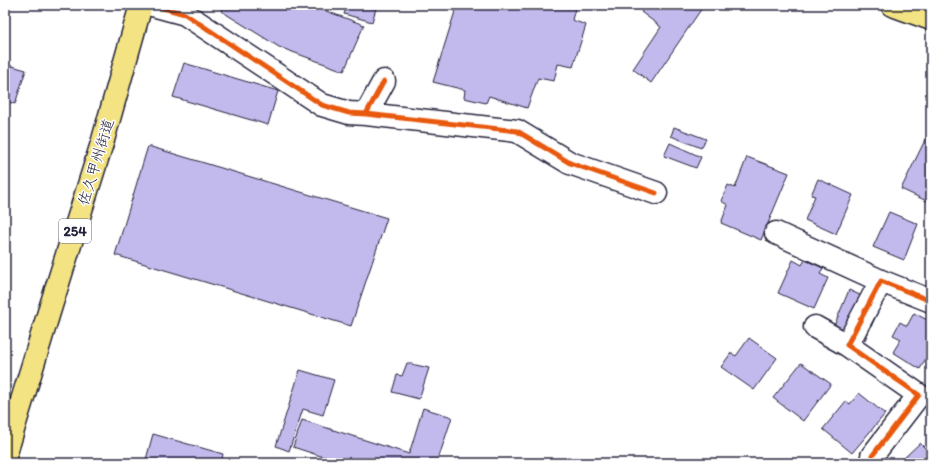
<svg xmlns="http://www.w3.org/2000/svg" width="936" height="468" viewBox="0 0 936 468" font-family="Itim,'Klee One',sans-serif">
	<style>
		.building { fill: #c2baec; stroke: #22223b }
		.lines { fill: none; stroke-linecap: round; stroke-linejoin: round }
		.street-casing { stroke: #22223b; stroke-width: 25 }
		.highway-casing { stroke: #22223b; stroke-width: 25 }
		.street { stroke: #fff; stroke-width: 22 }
		.highway { stroke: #f4e382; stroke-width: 22 }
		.cycleway-casing { stroke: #fff; stroke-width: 8 }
		.cycleway { stroke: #e8590c; stroke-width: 5 }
		.labels { text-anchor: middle; stroke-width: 3; stroke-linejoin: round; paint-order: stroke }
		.shield { fill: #fff; stroke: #646476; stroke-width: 1 }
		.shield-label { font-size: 14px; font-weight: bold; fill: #22223b }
		.street-label { font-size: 15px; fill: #22223b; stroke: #fff }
	</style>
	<rect width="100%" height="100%" fill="#fff"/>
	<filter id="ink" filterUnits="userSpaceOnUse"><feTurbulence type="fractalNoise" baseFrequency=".025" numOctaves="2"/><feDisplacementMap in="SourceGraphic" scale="8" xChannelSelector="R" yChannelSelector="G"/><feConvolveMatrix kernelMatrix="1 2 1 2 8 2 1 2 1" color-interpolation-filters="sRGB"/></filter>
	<g filter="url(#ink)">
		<path class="building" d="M 219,5 L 310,5 L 364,25 L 344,71 L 279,47 L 221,11 L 223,6 Z
			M 347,5 L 377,5 L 372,22 L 344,14 Z
			M 457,5 L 576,5 L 572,20 L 586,25 L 573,67 L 558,64 L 554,81 L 538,78 L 527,108 L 489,96 L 486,103 L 464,98 L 465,90 L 433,82 Z
			M 647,5 L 704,5 L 651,83 L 633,69 L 661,27 L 641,12 Z
			M 184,63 L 278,91 L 268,125 L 173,97 Z
			M 5,64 L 26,70 L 15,104 L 5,101 Z
			M 674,127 L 706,139 L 701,148 L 671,136 Z
			M 930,130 L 931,130 L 931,203 L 901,189 Z
			M 670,143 L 701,157 L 696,168 L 664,156 Z
			M 148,146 L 387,218 L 351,326 L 115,255 Z
			M 747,157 L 789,173 L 761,240 L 721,223 L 728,205 L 721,201 L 728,185 L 735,188 Z
			M 818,179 L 853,195 L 836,234 L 805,220 L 815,196 L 811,195 Z
			M 889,212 L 918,224 L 904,260 L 873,247 Z
			M 793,260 L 802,265 L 805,260 L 823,268 L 820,274 L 828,278 L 814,309 L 778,293 Z
			M 849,290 L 881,305 L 865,340 L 834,326 Z
			M 914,313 L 931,322 L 931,349 L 920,369 L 893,352 L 901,339 L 893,335 L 900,322 L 907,326 Z
			M 749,338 L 777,358 L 754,390 L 721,367 L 731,353 L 736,356 Z
			M 407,363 L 429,368 L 419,399 L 392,392 L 397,375 L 402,376 Z
			M 801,363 L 831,384 L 803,421 L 773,398 Z
			M 300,370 L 334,380 L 323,415 L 303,409 L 289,451 L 276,446 Z
			M 859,393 L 885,414 L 852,453 L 823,429 L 846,401 L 850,404 Z
			M 423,408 L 452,417 L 437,463 L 342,463 L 293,447 L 302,420 L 409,454 Z
			M 153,434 L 223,454 L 221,463 L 145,463 Z
			M 920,443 L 931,454 L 931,463 L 911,463 L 905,457 Z"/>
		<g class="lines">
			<g class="street-casing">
				<path id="street" d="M 152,5 L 185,14 L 322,105 L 349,113 L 366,114 L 384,81
					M 366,114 L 517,131 L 570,163 L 656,193
					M 776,233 L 881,281
					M 815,327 L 847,345
					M 874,463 L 872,456 L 919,395 L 847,345 L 881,281 L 931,301"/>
			</g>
			<g class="highway-casing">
				<path id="highway" d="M 892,5 L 931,19
					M 5,456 L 49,312 L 103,140 L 141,5"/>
			</g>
			<use href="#street" class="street"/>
			<use href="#highway" class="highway"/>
			<g class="cycleway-casing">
				<path id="cycleway" d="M 152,5 L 185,14 L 322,105 L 349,113 L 366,114 L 384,81
					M 366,114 L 517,131 L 570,163 L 656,193
					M 874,463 L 872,456 L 919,395 L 847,345 L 881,281 L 931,301"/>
			</g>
			<use href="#cycleway" class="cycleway"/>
		</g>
	</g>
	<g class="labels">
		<rect class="shield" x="59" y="219" width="32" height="24" rx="3"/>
		<g class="shield-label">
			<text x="75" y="236">254</text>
		</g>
		<g class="street-label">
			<text transform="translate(96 162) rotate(-73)" y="5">佐久甲州街道</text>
		</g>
	</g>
	<rect width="936" height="468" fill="none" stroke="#fff" stroke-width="20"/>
	<rect x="10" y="10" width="916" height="448" fill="none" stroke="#22223b" stroke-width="1.5" filter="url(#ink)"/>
</svg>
